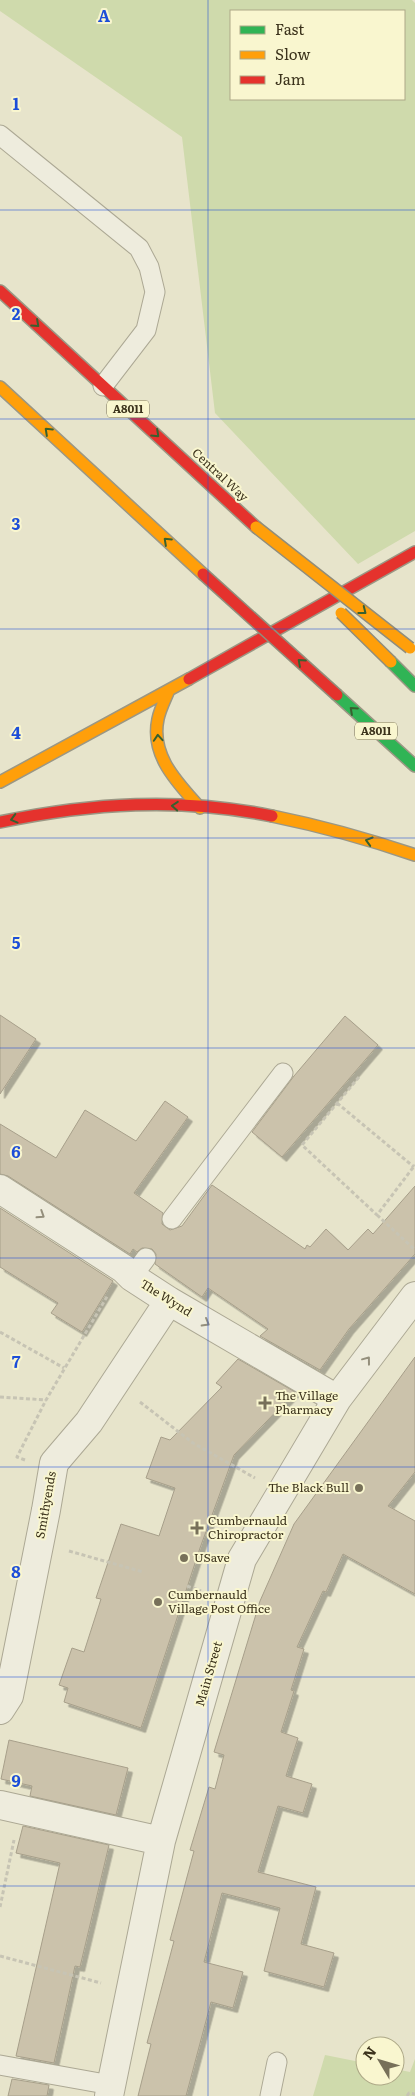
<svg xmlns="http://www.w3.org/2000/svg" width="415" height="2096" viewBox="0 0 415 2096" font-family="Literata,serif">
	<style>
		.green { fill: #cfdaac; fill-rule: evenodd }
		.building { fill: #cbc2ab; stroke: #a79f8a; filter: url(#shadow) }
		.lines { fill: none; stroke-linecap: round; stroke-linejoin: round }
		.lane-casing { stroke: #aca894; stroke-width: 21 }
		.street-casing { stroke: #aca894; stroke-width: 30 }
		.fast-casing { stroke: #9b9784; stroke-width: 14 }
		.slow-casing { stroke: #9b9784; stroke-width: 14 }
		.jam-casing { stroke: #9b9784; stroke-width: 14 }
		.path { stroke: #c7c4b4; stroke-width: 3; stroke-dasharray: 4 2.5; stroke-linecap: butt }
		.lane { stroke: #eeecdd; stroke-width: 19 }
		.street { stroke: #eeecdd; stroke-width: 28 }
		.fast { stroke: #30b455; stroke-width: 11 }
		.slow { stroke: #ff9f0a; stroke-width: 11 }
		.jam { stroke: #e5322d; stroke-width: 11 }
		.slow-bridge-casing { stroke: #918d7b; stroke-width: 14; stroke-linecap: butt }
		.jam-bridge-casing { stroke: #918d7b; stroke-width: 14; stroke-linecap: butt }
		.slow-bridge { stroke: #ff9f0a; stroke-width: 11 }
		.jam-bridge { stroke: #e5322d; stroke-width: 11 }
		.oneway { stroke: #37602f }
		.oneway2 { stroke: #948f7c }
		.grid { fill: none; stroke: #1d4ed8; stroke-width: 1; stroke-opacity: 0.55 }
		.poi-dot { fill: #777059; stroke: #f9f6cf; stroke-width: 2 }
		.labels { text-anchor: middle; stroke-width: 4; stroke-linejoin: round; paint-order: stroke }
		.shield { fill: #f9f6cf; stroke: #746d51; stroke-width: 1 }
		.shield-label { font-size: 11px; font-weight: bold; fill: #3b321b }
		.street-label { font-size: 12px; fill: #3b321b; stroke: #f9f6cf }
		.poi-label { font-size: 12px; fill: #3b321b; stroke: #f9f6cf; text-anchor: start }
		.grid-label { font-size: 16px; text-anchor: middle; font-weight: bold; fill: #1d4ed8; stroke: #f9f6cf; stroke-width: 4; stroke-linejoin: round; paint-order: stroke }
	</style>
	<defs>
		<filter id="shadow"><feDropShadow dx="4.5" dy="4.5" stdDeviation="0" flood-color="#0004"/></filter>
	</defs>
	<rect width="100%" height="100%" fill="#e7e4cb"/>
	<path class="green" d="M 0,0 L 412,0 L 415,3 L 415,531 L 358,564 L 215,413 L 182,137 L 0,11 ZM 231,11 L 404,11 L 404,99 L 231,99 Z
		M 325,2055 L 365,2063 L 365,2076 L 395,2076 L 395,2069 L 410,2072 L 415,2059 L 415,2096 L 313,2096 Z"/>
	<path class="building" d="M 0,1015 L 36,1039 L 0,1094 Z
		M 345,1016 L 378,1045 L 282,1157 L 252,1132 L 294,1076 Z
		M 165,1101 L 188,1117 L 134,1193 L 163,1213 L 162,1224 L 170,1230 L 182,1226 L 212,1185 L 305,1249 L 307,1245 L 310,1247 L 326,1229 L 348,1250 L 368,1229 L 373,1234 L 415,1186 L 415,1254 L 349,1329 L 320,1370 L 260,1336 L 268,1329 L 208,1288 L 202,1297 L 155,1264 L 156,1254 L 152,1249 L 142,1248 L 137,1252 L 133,1249 L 130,1254 L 8,1176 L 0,1174 L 0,1124 L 56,1158 L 85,1110 L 136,1141 Z
		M 0,1208 L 113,1281 L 82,1332 L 51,1313 L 58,1303 L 0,1267 Z
		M 415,1357 L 415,1472 L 388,1506 L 415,1521 L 415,1594 L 343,1554 L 326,1592 L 323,1591 L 297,1647 L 304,1649 L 291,1690 L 294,1691 L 281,1732 L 298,1738 L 286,1776 L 312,1784 L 303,1813 L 278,1806 L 258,1872 L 316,1887 L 301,1944 L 334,1953 L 324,1987 L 264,1971 L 280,1908 L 222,1893 L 204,1962 L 243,1972 L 233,2008 L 211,2002 L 186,2096 L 138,2096 L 151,2044 L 147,2043 L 174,1941 L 170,1940 L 194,1851 L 190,1850 L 209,1787 L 215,1789 L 224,1755 L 214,1752 L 260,1601 L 294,1524 Z
		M 238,1359 L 295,1392 L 234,1455 L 200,1548 L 141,1728 L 64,1702 L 68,1688 L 59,1685 L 72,1648 L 84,1652 L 101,1599 L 96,1598 L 121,1524 L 159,1536 L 175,1488 L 146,1478 L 161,1437 L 170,1440 L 222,1387 L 216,1383 Z
		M 9,1740 L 128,1768 L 116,1815 L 30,1796 L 32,1786 L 1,1779 Z
		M 23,1826 L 109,1845 L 80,1967 L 75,1966 L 54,2063 L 16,2056 L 60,1863 L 16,1853 Z
		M 12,2079 L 49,2085 L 47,2096 L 8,2096 Z"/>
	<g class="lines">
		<g class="lane-casing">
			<path id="lane" d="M 0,135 L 139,248 L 149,267 L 155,292 L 146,330 L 103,386
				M 172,1219 L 283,1073
				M 132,1277 L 146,1258
				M 0,2065 L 111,2085
				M 270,2096 L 277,2062"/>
		</g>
		<g class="street-casing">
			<path id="street" d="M 0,1189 L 124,1269 L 132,1277 L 169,1301 L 337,1399
				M 0,1710 L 9,1696 L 46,1510 L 54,1463 L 89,1422 L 169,1301
				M 0,1805 L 161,1841
				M 109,2096 L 161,1841 L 242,1559 L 337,1399 L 415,1296"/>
		</g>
		<g class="fast-casing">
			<path id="fast" d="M 391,662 L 415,686
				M 337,695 L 415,766"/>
		</g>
		<g class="slow-casing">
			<path id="slow" d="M 0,387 L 203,574
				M 169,690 C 165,700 160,709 158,719 C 150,756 178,783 200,808
				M 0,782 L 189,679
				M 272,816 C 321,826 368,839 415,855"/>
		</g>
		<g class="jam-casing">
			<path id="jam" d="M 0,291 L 256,527
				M 189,679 L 415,552
				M 0,822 C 91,803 180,797 272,816"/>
		</g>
		<path class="path" d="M 359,1077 L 302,1145 L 377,1215 L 415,1165
			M 337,1103 L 414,1167
			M 377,1215 L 415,1250
			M 0,1332 L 64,1368
			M 0,1397 L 46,1400
			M 140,1402 L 193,1443 L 255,1478
			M 25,1460 L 17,1457 L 46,1400 L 108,1295
			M 69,1551 L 143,1572
			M 187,1586 L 201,1591
			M 0,1907 L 14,1840
			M 0,1956 L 101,1983
			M 407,2096 L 409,2093 L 415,2094"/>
		<use href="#lane" class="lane"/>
		<use href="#street" class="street"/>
		<use href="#fast" class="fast"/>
		<use href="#slow" class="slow"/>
		<use href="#jam" class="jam"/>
		<g class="slow-bridge-casing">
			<path id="slow-bridge" d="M 256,527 L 410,648
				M 341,613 L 391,662"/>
		</g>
		<g class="jam-bridge-casing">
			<path id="jam-bridge" d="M 203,574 L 337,695"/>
		</g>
		<use href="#slow-bridge" class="slow-bridge"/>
		<use href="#jam-bridge" class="jam-bridge"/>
	</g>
	<defs><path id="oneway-chevron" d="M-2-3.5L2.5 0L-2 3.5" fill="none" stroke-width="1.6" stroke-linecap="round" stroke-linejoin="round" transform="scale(1.25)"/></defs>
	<g class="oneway">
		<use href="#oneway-chevron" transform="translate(36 324) rotate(42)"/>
		<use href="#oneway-chevron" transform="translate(48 431) rotate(-137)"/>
		<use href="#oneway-chevron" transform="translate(156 434) rotate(43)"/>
		<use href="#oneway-chevron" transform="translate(167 541) rotate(-137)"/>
		<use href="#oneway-chevron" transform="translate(363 611) rotate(38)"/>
		<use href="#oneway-chevron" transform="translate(301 662) rotate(-138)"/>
		<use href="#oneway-chevron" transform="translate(353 710) rotate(-138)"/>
		<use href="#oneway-chevron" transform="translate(158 738) rotate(-94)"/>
		<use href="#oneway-chevron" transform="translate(175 806) rotate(-176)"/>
		<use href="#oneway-chevron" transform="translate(14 819) rotate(165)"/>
		<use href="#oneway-chevron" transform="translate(369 841) rotate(-164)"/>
	</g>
	<g class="oneway2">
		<use href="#oneway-chevron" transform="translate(41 1215) rotate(33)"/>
		<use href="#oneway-chevron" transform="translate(206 1323) rotate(30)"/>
		<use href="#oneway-chevron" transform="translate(367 1360) rotate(-53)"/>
	</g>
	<path class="grid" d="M 208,0 L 208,2096M 0,210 L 415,210M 0,419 L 415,419M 0,629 L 415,629M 0,838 L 415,838M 0,1048 L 415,1048M 0,1258 L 415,1258M 0,1467 L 415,1467M 0,1677 L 415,1677M 0,1886 L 415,1886"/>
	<g class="poi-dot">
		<path d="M262.5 1395.5h5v5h5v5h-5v5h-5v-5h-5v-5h5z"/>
		<circle cx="359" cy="1488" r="5"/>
		<path d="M194.5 1520.5h5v5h5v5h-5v5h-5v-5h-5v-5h5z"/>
		<circle cx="184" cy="1558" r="5"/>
		<circle cx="158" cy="1602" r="5"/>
	</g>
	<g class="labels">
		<g class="shield">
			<rect x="107" y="400.5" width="42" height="17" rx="4"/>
			<rect x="355" y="722.5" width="42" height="17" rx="4"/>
		</g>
		<g class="shield-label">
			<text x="128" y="413">A8011</text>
			<text x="376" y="735">A8011</text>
		</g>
		<g class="street-label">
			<text transform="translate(220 475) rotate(43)" y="4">Central Way</text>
			<text transform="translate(166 1298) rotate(32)" y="4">The Wynd</text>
			<text transform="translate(46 1505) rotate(-80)" y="4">Smithyends</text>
			<text transform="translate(209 1674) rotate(-74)" y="4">Main Street</text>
		</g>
		<g class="poi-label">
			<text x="275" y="1400">The Village<tspan x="275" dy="14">Pharmacy</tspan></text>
			<text x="349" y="1492" text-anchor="end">The Black Bull</text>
			<text x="208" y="1525">Cumbernauld<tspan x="208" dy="14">Chiropractor</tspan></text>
			<text x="194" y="1562">USave</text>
			<text x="168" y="1599">Cumbernauld<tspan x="168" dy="14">Village Post Office</tspan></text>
		</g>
	</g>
	<g class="grid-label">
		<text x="104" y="22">A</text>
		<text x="16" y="110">1</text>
		<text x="16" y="320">2</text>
		<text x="16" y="530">3</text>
		<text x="16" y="739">4</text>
		<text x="16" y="949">5</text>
		<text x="16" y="1158">6</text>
		<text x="16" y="1368">7</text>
		<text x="16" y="1578">8</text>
		<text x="16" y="1787">9</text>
	</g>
	<rect x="230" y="10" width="175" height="90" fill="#f9f6cf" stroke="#ada887"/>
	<rect x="240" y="26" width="25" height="8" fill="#30b455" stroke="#ada887"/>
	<text x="275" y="35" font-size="15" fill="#3b321b">Fast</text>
	<rect x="240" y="51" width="25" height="8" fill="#ff9f0a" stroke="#ada887"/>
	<text x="275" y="60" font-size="15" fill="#3b321b">Slow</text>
	<rect x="240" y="76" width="25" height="8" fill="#e5322d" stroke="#ada887"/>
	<text x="275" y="85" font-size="15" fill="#3b321b">Jam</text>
	<g transform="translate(380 2061) rotate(308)"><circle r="24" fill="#f9f6cf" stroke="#ada887"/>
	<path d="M0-4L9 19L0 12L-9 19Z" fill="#777059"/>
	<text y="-8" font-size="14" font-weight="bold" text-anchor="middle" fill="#3b321b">N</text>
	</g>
</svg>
